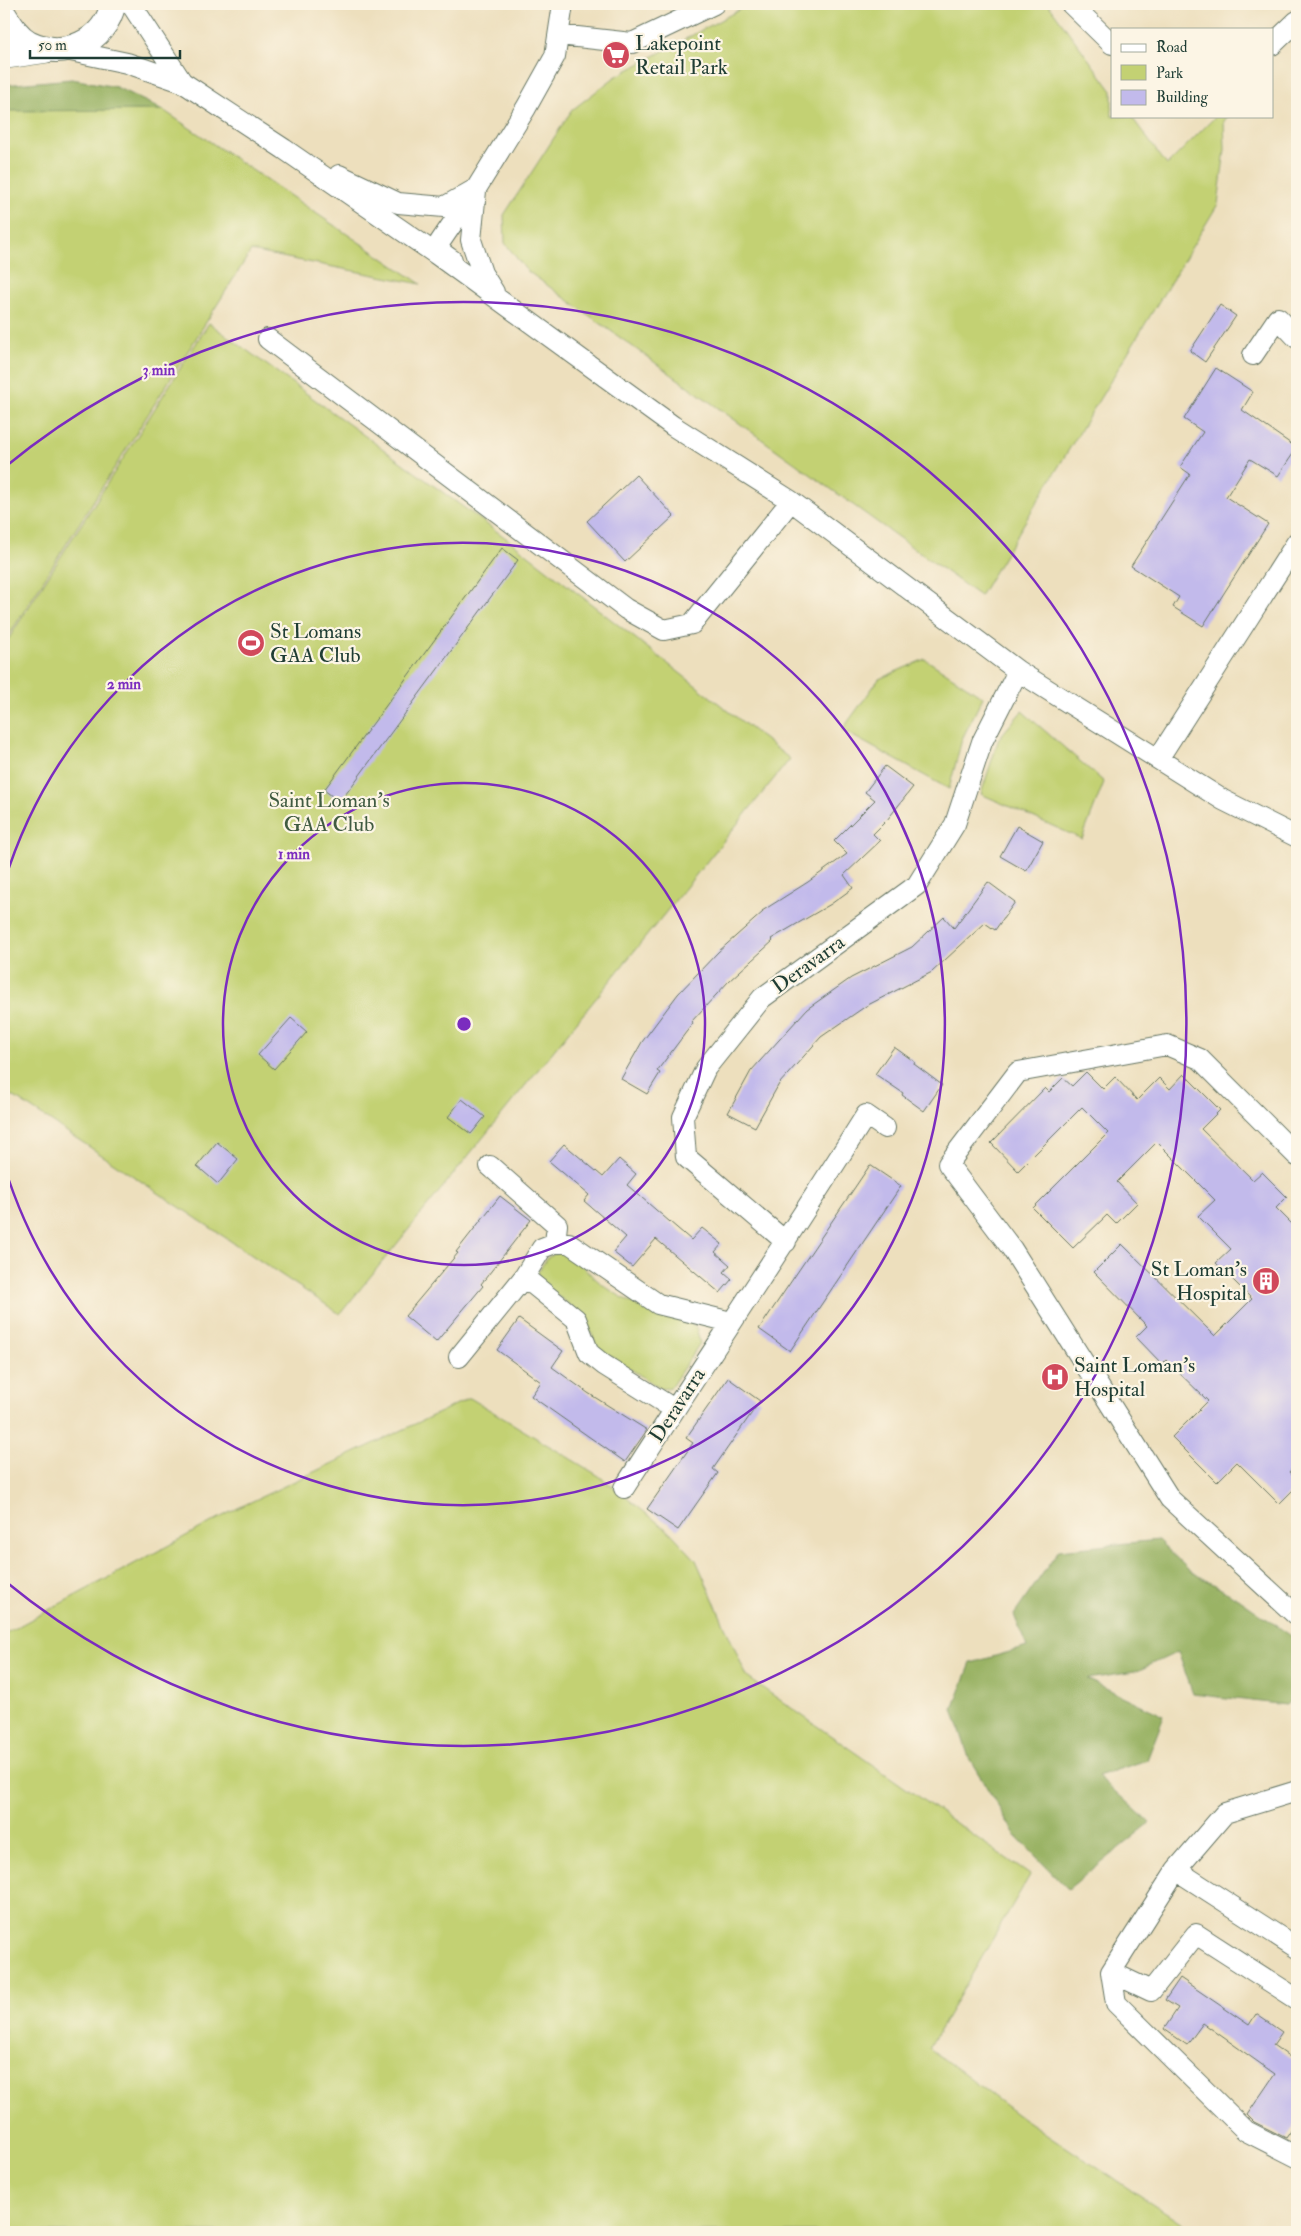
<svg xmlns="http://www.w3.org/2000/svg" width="1301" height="2236" viewBox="0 0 1301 2236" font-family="'IM FELL Double Pica',serif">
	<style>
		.green { fill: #c3d173; stroke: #718754 }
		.forest { fill: #9ab365; stroke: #5c784c }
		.building { fill: #c2baeb }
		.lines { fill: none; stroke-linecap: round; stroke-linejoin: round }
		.minor-casing { stroke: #677664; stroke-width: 22 }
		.major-casing { stroke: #677664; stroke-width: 27 }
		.highway-casing { stroke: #677664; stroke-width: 29 }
		.minor { stroke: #fff; stroke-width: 20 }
		.major { stroke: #fff; stroke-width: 25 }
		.highway { stroke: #fff; stroke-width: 28 }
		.ring { fill: none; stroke: #7b2cbf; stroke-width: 2.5 }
		.labels { text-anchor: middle; stroke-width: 4.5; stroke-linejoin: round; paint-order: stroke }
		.poi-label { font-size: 21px; fill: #1f3d34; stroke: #fcf5e5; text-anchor: start }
		.park-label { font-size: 21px; fill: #405b41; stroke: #fcf5e5 }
		.street-label { font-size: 21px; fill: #1f3d34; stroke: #fcf5e5 }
		.centre { fill: #7b2cbf; stroke: #fcf5e5; stroke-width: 2.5 }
		.ring-label { font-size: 15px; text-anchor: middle; font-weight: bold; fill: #7b2cbf; stroke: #fcf5e5; stroke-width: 4.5; stroke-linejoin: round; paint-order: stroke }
	</style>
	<rect width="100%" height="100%" fill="#fcf5e5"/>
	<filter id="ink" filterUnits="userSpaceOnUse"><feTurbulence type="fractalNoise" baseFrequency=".02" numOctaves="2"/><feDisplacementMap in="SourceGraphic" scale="10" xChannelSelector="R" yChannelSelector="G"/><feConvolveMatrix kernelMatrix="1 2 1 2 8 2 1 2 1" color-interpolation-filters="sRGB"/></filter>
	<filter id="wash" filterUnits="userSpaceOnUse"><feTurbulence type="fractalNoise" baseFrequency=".0096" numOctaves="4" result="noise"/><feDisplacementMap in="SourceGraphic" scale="20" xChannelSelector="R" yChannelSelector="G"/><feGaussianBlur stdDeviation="1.12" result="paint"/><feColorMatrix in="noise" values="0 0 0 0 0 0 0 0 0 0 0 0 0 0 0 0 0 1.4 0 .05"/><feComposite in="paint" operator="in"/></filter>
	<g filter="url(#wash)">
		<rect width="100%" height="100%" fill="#eddfbd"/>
		<path class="green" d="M 750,4 L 1048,4 L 1112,91 L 1112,116 L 1131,116 L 1167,165 L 1216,116 L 1228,116 L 1224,121 L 1225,149 L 1218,204 L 980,596 L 526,270 L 505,243 L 504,215 L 572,110 L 615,77 Z
			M 11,110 L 163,110 L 421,284 L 251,251 L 4,643 L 4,111 Z
			M 209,323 L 517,546 L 790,759 L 340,1314 L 4,1090 L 4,646 Z
			M 925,659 L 983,697 L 962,739 L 949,789 L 842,730 L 879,679 Z
			M 1022,711 L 1104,782 L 1082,839 L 981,794 L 999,738 Z
			M 560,1251 L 572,1253 C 592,1281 620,1299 652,1312 C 667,1318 682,1320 696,1327 L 700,1343 L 671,1387 L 661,1389 L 597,1347 L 585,1316 L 541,1284 L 538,1272 L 547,1258 Z
			M 470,1398 L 599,1476 L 671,1533 L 696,1560 L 747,1677 L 1030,1875 L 929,2048 L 1018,2115 L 1194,2232 L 4,2232 L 4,1634 L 238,1508 Z"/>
		<path class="forest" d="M 72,79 L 116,87 L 163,110 L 4,111 L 4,85 Z
			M 1158,1540 L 1190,1571 L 1240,1600 L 1297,1640 L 1297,1694 L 1286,1705 L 1193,1694 L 1178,1652 L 1135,1672 L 1087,1679 L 1164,1716 L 1147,1760 L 1098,1776 L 1150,1823 L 1068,1889 L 1016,1836 L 969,1758 L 953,1709 L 971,1663 L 1027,1647 L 1014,1615 L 1059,1550 Z"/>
		<g id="blocks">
			<path class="building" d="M 1220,305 L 1236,316 L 1205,362 L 1190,351 Z
				M 1216,368 L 1253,392 L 1242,410 L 1297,448 L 1278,476 L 1250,459 L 1226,497 L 1268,524 L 1203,626 L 1173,607 L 1179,597 L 1131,566 L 1190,474 L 1180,467 L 1203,432 L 1184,419 Z
				M 636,475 L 674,516 L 625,562 L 587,521 Z
				M 502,548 L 518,560 L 340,802 L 324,790 Z
				M 885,766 L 913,787 L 887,820 L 873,834 L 880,841 L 844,875 L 853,888 L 831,904 L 771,939 L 773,941 L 729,981 L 691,1022 L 693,1023 L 657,1071 L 660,1073 L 647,1094 L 621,1079 L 642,1042 L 678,994 L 718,952 L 763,912 L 762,911 L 808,882 L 847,854 L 834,841 L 875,800 L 865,792 Z
				M 1017,826 L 1043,841 L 1026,871 L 1000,856 Z
				M 988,882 L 1015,902 L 995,930 L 985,923 L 932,972 L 866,1006 L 821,1037 L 779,1084 L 755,1127 L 728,1113 L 751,1071 L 807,1009 L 851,978 L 912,947 L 944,917 L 954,928 Z
				M 291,1018 L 307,1032 L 274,1069 L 258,1055 Z
				M 894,1047 L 915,1062 L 914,1064 L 942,1085 L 924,1111 L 902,1095 L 903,1093 L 875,1074 Z
				M 1086,1072 L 1103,1089 L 1115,1077 L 1137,1100 L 1159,1078 L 1170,1089 L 1184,1074 L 1220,1110 L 1201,1129 L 1253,1180 L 1262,1172 L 1287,1197 L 1276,1208 L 1297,1229 L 1297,1463 L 1289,1472 L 1297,1480 L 1297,1486 L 1279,1504 L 1237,1462 L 1217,1482 L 1172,1437 L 1208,1401 L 1166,1360 L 1162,1364 L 1136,1337 L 1147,1326 L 1094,1272 L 1122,1244 L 1215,1336 L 1252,1299 L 1216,1263 L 1231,1249 L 1198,1216 L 1215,1200 L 1157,1142 L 1117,1182 L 1137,1203 L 1116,1224 L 1107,1215 L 1073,1248 L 1033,1208 L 1108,1133 L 1082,1107 L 1018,1171 L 991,1143 L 1045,1088 L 1049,1092 L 1063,1078 L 1072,1086 Z
				M 462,1099 L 485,1117 L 471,1134 L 448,1117 Z
				M 217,1142 L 238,1159 L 218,1184 L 197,1166 Z
				M 564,1144 L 603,1177 L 619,1159 L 636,1174 L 627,1185 L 691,1240 L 702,1228 L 722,1244 L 715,1252 L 730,1265 L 724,1272 L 732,1279 L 720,1293 L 656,1239 L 632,1267 L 613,1252 L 626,1237 L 584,1201 L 589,1195 L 549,1161 Z
				M 870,1165 L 901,1186 L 790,1351 L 759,1329 Z
				M 500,1196 L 531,1220 L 481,1284 L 483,1286 L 436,1342 L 405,1316 L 458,1253 L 456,1252 Z
				M 519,1319 L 563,1351 L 552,1367 L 588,1393 L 647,1430 L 625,1462 L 531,1396 L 541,1382 L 497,1350 Z
				M 728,1378 L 760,1401 L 713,1469 L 718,1473 L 678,1530 L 647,1509 L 693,1443 L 686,1438 Z
				M 1180,1978 L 1249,2025 L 1256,2014 L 1282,2032 L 1273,2045 L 1297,2062 L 1297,2122 L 1286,2138 L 1254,2122 L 1247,2115 L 1275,2074 L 1203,2023 L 1187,2045 L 1164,2029 L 1178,2008 L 1165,2000 Z"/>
		</g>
	</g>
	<g filter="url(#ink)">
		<use href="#blocks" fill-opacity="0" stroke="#677664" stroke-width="1"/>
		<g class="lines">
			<g class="minor-casing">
				<path id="minor" d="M 131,4 L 182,82
					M 1071,4 L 1112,44
					M 559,35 L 632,43 L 714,4
					M 1272,45 L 1297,21
					M 66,50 L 127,63 L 182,82 L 284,149 L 436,254 L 673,426 L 791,501 L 1018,671 L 1223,800 L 1297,837
					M 339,175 L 398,203 L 444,207 L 472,191
					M 476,191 L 471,240 L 482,273 L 494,292
					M 452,260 C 445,255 437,251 440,242 L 476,189 L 526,108 L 555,56 L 563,4
					M 268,339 L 626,609 L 664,630 L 692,624 L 791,501
					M 1253,355 L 1278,318 L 1297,338
					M 1158,759 L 1297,542
					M 1297,1156 L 1200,1059 L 1167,1045 L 1018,1072 L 948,1164 L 1012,1249 L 1170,1499 L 1297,1616
					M 490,1166 L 557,1225 L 555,1243 L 569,1243 L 658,1304 L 731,1322
					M 786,1242 L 686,1157 L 683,1117 L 706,1068 L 762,998 L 917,885 L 955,824 L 982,742 L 1018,671
					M 524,1277 L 576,1319 L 589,1353 L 604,1365 L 674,1409
					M 459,1357 L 524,1277 L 542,1248 L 555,1243
					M 624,1488 C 704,1363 787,1241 866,1115 L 885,1128
					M 1176,1870 L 1225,1813 L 1297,1791
					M 1297,1948 L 1176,1870 L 1111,1972 L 1116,2003 L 1246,2131 L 1297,2157
					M 1111,1972 L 1151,1991 L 1196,1934 L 1297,1999"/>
			</g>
			<g class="major-casing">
				<path id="major" d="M 4,15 C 11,26 18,37 29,43 C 64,60 105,42 113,4"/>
			</g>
			<g class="highway-casing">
				<path id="highway" d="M 4,55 L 45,49"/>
			</g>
			<use href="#minor" class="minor"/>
			<use href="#major" class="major"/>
			<use href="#highway" class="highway"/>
		</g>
	</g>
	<g class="ring">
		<circle cx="464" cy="1024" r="241"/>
		<path d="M4 883A481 481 0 1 1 4 1165"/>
		<path d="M5 467A722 722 0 1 1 5 1581"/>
	</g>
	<defs>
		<g id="supermarket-disc" transform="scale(1.4375)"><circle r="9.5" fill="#d1495b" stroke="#fcf5e5"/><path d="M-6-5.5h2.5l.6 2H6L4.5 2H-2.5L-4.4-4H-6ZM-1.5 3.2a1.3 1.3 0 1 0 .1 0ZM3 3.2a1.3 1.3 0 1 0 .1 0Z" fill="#fff"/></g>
		<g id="stadium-disc" transform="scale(1.4375)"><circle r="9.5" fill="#d1495b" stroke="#fcf5e5"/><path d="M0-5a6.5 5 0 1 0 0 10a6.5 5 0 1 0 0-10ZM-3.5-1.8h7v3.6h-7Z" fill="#fff"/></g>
		<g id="building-disc" transform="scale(1.4375)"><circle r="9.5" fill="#d1495b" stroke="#fcf5e5"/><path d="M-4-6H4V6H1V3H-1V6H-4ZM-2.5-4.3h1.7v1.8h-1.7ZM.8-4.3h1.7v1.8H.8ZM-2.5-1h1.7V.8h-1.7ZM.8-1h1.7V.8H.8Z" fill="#fff"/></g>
		<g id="hospital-disc" transform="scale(1.4375)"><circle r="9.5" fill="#d1495b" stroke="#fcf5e5"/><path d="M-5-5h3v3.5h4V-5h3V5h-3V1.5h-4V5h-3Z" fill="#fff"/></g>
	</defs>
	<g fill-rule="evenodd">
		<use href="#supermarket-disc" x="616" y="55"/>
		<use href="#stadium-disc" x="251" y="643"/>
		<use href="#building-disc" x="1266" y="1281"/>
		<use href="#hospital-disc" x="1055" y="1377"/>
	</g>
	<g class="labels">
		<g class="poi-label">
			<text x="635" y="50">Lakepoint<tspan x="635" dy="24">Retail Park</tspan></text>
			<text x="270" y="638">St Lomans<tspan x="270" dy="24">GAA Club</tspan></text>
			<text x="1247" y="1276" text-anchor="end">St Loman's<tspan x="1247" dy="24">Hospital</tspan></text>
			<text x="1074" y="1372">Saint Loman's<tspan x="1074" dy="24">Hospital</tspan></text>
		</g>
		<g class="park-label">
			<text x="329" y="807">Saint Loman's<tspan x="329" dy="24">GAA Club</tspan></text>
		</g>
		<g class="street-label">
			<text transform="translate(808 964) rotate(-36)" y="7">Deravarra</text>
			<text transform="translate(677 1405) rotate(-57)" y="7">Deravarra</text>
		</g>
	</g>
	<circle cx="464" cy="1024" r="8" class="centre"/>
	<g class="ring-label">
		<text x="159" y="375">3 min</text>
		<text x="124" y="689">2 min</text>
		<text x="294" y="859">1 min</text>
	</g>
	<rect width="1301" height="2236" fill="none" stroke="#fcf5e5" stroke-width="20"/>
	<rect x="1111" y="28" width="162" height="90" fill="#fcf5e5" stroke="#a4ab9e"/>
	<rect x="1121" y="44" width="25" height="8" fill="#ffffff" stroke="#a4ab9e"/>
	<text x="1156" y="52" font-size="15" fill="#1f3d34">Road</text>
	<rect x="1121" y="65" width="25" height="15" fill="#c3d173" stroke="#a4ab9e"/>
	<text x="1156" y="78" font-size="15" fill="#1f3d34">Park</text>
	<rect x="1121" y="90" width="25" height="15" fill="#c2baeb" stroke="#a4ab9e"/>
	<text x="1156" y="102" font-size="15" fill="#1f3d34">Building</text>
	<path d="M30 50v8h150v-8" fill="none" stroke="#1f3d34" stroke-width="2.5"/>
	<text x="38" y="50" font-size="15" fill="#1f3d34" stroke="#fcf5e5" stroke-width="4" paint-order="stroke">50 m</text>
</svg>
